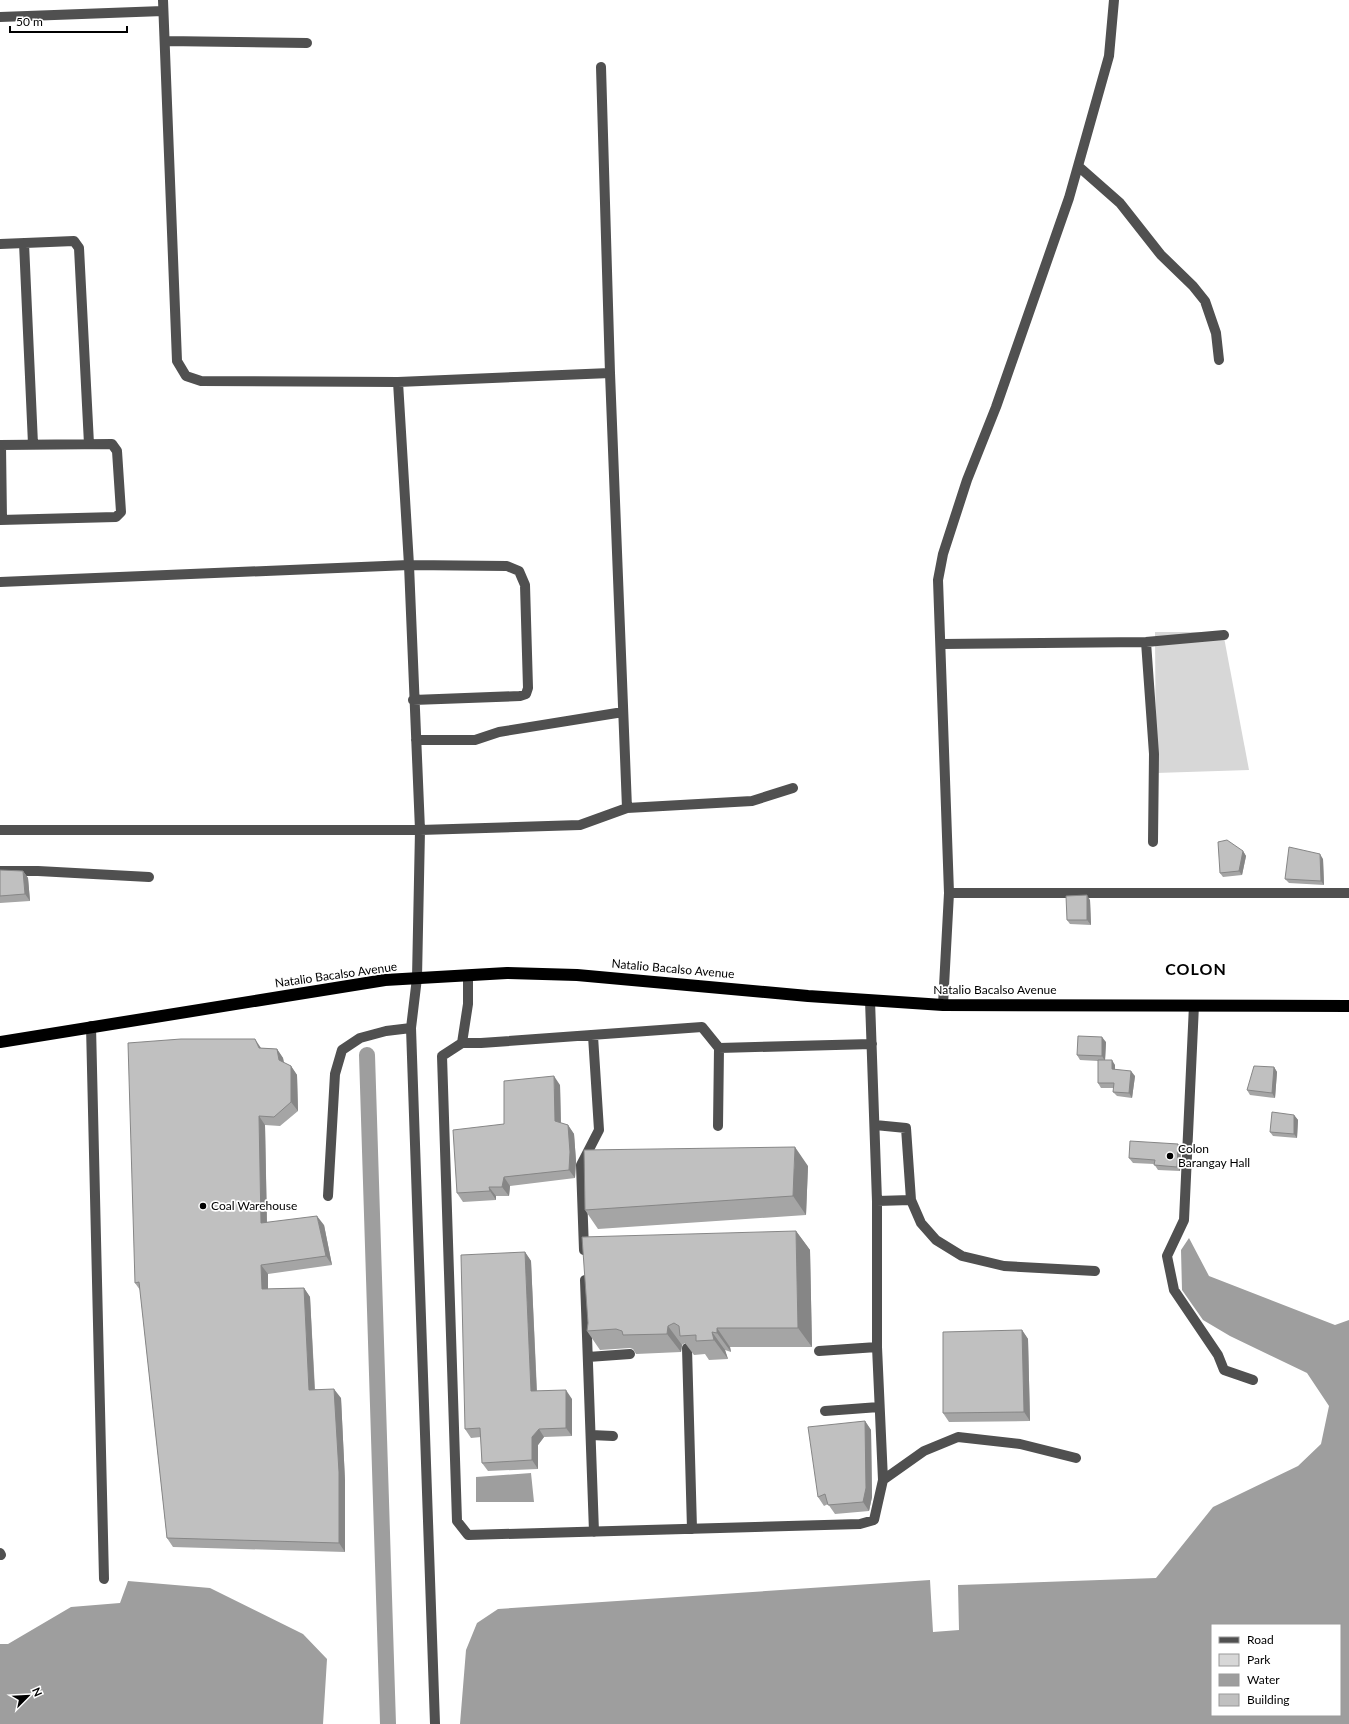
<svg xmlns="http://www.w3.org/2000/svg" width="1349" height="1724" viewBox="0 0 1349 1724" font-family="Lato,sans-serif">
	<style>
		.green { fill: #d7d7d7 }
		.water { fill: #9e9e9e; fill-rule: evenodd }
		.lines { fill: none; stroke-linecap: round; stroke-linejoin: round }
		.canal { stroke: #9e9e9e; stroke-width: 16 }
		.minor { stroke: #505050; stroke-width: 10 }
		.highway { stroke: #000; stroke-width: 12 }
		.wall { fill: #a5a5a5 }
		.shaded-wall { fill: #868686 }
		.building { fill: #c0c0c0; stroke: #868686 }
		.poi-dot { fill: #000; stroke: #fff; stroke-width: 1.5 }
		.labels { text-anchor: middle; stroke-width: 3.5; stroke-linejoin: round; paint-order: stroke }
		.street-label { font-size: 12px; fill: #000; stroke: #fff }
		.poi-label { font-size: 12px; fill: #000; stroke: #fff; text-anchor: start }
		.district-label { font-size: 16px; font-weight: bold; letter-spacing: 1px; fill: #000; stroke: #fff }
	</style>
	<rect width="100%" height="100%" fill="#fff"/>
	<path class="green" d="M 1155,632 L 1223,632 L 1249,770 L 1156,773 Z"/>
	<path class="water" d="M 1189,1238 L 1209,1276 L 1335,1325 L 1349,1320 L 1349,1724 L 460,1724 L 466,1650 L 477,1623 L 498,1609 L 930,1580 L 933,1632 L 959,1630 L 958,1585 L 1156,1578 L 1213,1507 L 1298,1466 L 1321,1444 L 1329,1406 L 1307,1373 L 1230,1336 L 1203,1320 L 1182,1290 L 1181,1250 ZM 1212,1625 L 1340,1625 L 1340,1715 L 1212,1715 Z
		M 531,1473 L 534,1502 L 476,1502 L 476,1477 Z
		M 128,1581 L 210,1588 L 303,1634 L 327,1659 L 323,1724 L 0,1724 L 0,1644 L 8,1644 L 71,1607 L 120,1603 Z"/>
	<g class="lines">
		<path class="canal" d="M 367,1055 L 388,1724"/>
		<path class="minor" d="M 163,0 L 177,361 L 186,376 L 201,381 L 398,382 L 610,373
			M 0,17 L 163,11
			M 165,41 L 307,43
			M 1078,166 L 1120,203 L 1161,255 L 1193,286 L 1205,301 L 1216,333 L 1219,360
			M 24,243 L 33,444
			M 0,244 L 74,241 L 79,248 L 89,444
			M 398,382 L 409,565 L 420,830 L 417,978 L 411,1028 L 435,1724
			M 0,445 L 112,444 L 117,451 L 121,512 L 116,517 L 0,520
			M 1,445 L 2,520
			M 0,582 L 409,565 L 507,566 L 519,571 L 525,585 L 528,688 L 526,694 L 520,696 L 413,700
			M 1146,642 L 1154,754 L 1153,842
			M 942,644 L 1146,642 L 1224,635
			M 416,740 L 475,740 L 499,732 L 623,712
			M 627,808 L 752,801 L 793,788
			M 0,830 L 420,830 L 580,825 L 627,808 L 610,373 L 601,67
			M 0,871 L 38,871 L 149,877
			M 949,893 L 1349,893
			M 468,975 L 468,1004 L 462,1043 L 442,1056 L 457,1521 L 468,1535 L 860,1524 L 874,1520 L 883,1480 L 877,1347 L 877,1201 L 870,1000
			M 943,1005 L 949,893 L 938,580 L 943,554 L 967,480 L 996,407 L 1069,198 L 1109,56 L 1114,0
			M 1194,1005 L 1184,1220 L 1167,1256 L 1174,1290 L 1218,1355 L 1224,1370 L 1253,1380
			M 91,1026 L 104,1579
			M 462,1043 L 481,1043 L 702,1027 L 719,1048 L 718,1126
			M 719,1048 L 872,1044
			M 875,1125 L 906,1128 L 911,1200 L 921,1223 L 936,1240 L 962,1256 L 1004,1266 L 1095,1271
			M 328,1196 L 335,1074 L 342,1050 L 360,1038 L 386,1031 L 411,1028
			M 877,1201 L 911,1200
			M 584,1250 L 581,1165 L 599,1130 L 593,1036
			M 585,1280 L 594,1532
			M 687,1348 L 692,1529
			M 819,1351 L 877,1347
			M 588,1357 L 630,1354
			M 825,1411 L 879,1407
			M 591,1435 L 613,1436
			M 883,1480 L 924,1451 L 958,1437 L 1020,1444 L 1076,1458
			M 0,1553 L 1,1555"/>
		<path class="highway" d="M 0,1042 L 385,980 L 507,973 L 577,975 L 808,996 L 943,1005 L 1349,1006"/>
	</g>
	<path class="wall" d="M 1243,851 L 1246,856 L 1242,875 L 1223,877 L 1220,873 Z
		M 1323,859 L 1324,885 L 1289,883 L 1285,879 Z
		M 0,870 L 23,871 L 28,878 L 30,901 L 0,903 Z
		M 1090,900 L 1091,925 L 1070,924 L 1067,920 Z
		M 1106,1042 L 1105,1060 L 1115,1065 L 1115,1070 L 1135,1076 L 1132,1098 L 1117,1096 L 1113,1092 L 1114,1088 L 1101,1088 L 1098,1083 L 1098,1061 L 1080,1060 L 1077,1055 Z
		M 261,1048 L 277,1049 L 283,1058 L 284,1063 L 291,1066 L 297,1075 L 298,1111 L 280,1126 L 265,1125 L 267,1222 L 324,1225 L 332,1265 L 268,1274 L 268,1289 L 304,1288 L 310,1297 L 315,1389 L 341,1398 L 345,1481 L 345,1552 L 173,1547 L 167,1538 L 140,1290 L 135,1283 Z
		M 1274,1067 L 1277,1072 L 1275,1098 L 1250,1095 L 1247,1090 Z
		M 560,1085 L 561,1123 L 568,1125 L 574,1134 L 576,1161 L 575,1178 L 510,1186 L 509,1196 L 496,1196 L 496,1200 L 463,1202 L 457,1193 L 504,1124 Z
		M 1294,1115 L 1298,1120 L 1297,1138 L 1273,1136 L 1270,1132 Z
		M 1178,1144 L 1181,1148 L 1180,1171 L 1158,1170 L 1154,1164 L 1133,1163 L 1129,1158 Z
		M 808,1166 L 806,1215 L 598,1229 L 585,1210 Z
		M 796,1231 L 810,1250 L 812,1347 L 730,1347 L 731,1352 L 725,1350 L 728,1359 L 709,1360 L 705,1354 L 694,1355 L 685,1343 L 682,1345 L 681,1352 L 636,1354 L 633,1349 L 630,1348 L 600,1350 L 587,1331 Z
		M 525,1252 L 531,1261 L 537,1391 L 572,1399 L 572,1436 L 544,1437 L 538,1445 L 538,1469 L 488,1471 L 482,1463 L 481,1437 L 471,1438 L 465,1429 Z
		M 1022,1330 L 1028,1339 L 1030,1421 L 949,1422 L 943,1413 Z
		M 865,1421 L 871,1430 L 872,1497 L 869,1511 L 835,1514 L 828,1504 L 824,1506 L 818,1497 Z"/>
	<path class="shaded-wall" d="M 1243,851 L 1246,856 L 1242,875 L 1239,871 Z
		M 1320,854 L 1323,859 L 1324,885 L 1321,881 Z
		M 23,871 L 28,878 L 30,901 L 25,894 Z
		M 1087,895 L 1090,900 L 1091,925 L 1087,920 Z
		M 1102,1037 L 1106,1042 L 1105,1061 L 1102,1056 Z
		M 255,1039 L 261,1048 L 259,1048 Z
		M 277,1049 L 283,1058 L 285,1069 L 279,1060 Z
		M 1112,1060 L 1115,1065 L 1115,1074 L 1112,1069 Z
		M 291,1066 L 297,1075 L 298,1111 L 291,1102 Z
		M 1274,1067 L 1277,1072 L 1275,1098 L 1272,1093 Z
		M 1131,1071 L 1135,1076 L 1132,1098 L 1129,1093 Z
		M 554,1076 L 560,1085 L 561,1130 L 555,1121 Z
		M 1294,1115 L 1298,1120 L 1297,1138 L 1294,1134 Z
		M 259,1116 L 265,1125 L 267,1231 L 261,1223 Z
		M 568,1125 L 574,1134 L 576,1161 L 575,1178 L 569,1170 Z
		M 1178,1144 L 1181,1148 L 1180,1171 L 1177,1167 Z
		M 795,1147 L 808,1166 L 806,1215 L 793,1196 Z
		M 504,1177 L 510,1186 L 509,1196 L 502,1187 Z
		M 489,1187 L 496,1196 L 496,1200 L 490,1191 Z
		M 317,1216 L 324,1225 L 332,1265 L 326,1256 Z
		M 796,1231 L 810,1250 L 812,1347 L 798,1328 Z
		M 525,1252 L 531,1261 L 537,1399 L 531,1391 Z
		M 261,1265 L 268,1274 L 268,1298 L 262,1289 Z
		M 304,1288 L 310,1297 L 315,1398 L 309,1390 Z
		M 668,1326 L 682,1345 L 681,1352 L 667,1334 Z
		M 717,1328 L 730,1347 L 731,1352 L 717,1333 Z
		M 1022,1330 L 1028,1339 L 1030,1421 L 1024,1412 Z
		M 712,1332 L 725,1350 L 728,1359 L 714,1340 Z
		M 334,1389 L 341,1398 L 345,1481 L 345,1552 L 339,1543 Z
		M 566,1390 L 572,1399 L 572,1436 L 566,1428 Z
		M 865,1421 L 871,1430 L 872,1497 L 869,1511 L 863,1502 Z
		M 539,1429 L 544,1437 L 538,1445 L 538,1469 L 532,1460 L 532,1437 Z"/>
	<path class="building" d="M 1227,840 L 1243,851 L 1239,871 L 1220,873 L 1218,842 Z
		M 1289,847 L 1320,854 L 1321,881 L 1285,879 Z
		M 0,870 L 23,871 L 25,894 L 0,896 Z
		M 1087,895 L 1087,920 L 1067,920 L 1066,896 Z
		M 1078,1036 L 1102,1037 L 1102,1056 L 1077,1055 Z
		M 181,1039 L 255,1039 L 259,1048 L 277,1049 L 279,1060 L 291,1066 L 291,1102 L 274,1117 L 259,1116 L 261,1223 L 317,1216 L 326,1256 L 261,1265 L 262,1289 L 304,1288 L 309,1390 L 334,1389 L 339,1472 L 339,1543 L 167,1538 L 139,1282 L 135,1283 L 128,1043 Z
		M 1098,1060 L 1112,1060 L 1112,1069 L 1131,1071 L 1129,1093 L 1113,1092 L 1114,1083 L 1098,1083 Z
		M 1254,1066 L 1274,1067 L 1272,1093 L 1247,1090 Z
		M 554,1076 L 555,1121 L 568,1125 L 570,1152 L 569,1170 L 504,1177 L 502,1187 L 489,1187 L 490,1191 L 457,1193 L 453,1130 L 504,1124 L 504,1081 Z
		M 1272,1112 L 1294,1115 L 1294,1134 L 1270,1132 Z
		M 1130,1141 L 1178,1144 L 1177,1167 L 1154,1165 L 1155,1160 L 1129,1158 Z
		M 795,1147 L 793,1196 L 585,1210 L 584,1150 Z
		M 796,1231 L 798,1328 L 717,1328 L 717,1333 L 712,1332 L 714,1340 L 696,1341 L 696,1335 L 680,1336 L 679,1326 L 674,1323 L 668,1326 L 667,1334 L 623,1335 L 622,1331 L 616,1329 L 587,1331 L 588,1323 L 582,1237 Z
		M 525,1252 L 531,1391 L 566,1390 L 566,1428 L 539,1429 L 532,1437 L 532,1460 L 482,1463 L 480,1428 L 465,1429 L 461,1255 Z
		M 1022,1330 L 1024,1412 L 943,1413 L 943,1332 Z
		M 865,1421 L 866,1488 L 863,1502 L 828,1505 L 825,1494 L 818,1497 L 808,1427 Z"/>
	<g class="poi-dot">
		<circle cx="1170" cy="1156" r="4"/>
		<circle cx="203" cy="1206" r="4"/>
	</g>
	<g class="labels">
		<g class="street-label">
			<text transform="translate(673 969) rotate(5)" y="4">Natalio Bacalso Avenue</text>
			<text transform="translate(336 975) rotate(-8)" y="4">Natalio Bacalso Avenue</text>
			<text x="995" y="994">Natalio Bacalso Avenue</text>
		</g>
		<g class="poi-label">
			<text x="1178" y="1153">Colon<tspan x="1178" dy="14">Barangay Hall</tspan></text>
			<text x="211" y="1210">Coal Warehouse</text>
		</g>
		<g class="district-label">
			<text x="1196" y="975">COLON</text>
		</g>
	</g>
	<rect x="1211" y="1624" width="130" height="92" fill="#ffffff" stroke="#999999"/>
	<rect x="1219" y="1637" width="20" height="6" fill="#505050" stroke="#999999"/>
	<text x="1247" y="1644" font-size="12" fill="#000000">Road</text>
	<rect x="1219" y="1654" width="20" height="12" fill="#d7d7d7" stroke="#999999"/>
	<text x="1247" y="1664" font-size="12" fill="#000000">Park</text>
	<rect x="1219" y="1674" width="20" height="12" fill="#9e9e9e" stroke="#999999"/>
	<text x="1247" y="1684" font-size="12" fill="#000000">Water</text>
	<rect x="1219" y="1694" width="20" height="12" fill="#c0c0c0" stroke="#999999"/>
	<text x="1247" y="1704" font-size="12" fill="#000000">Building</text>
	<g transform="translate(28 1696) rotate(66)" stroke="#ffffff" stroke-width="3" paint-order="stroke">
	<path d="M0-3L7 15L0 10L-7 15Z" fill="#000000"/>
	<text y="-6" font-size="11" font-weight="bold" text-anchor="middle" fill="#000000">N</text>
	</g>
	<path d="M10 26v6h117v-6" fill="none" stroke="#000000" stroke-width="2"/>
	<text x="16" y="26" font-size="12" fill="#000000" stroke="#ffffff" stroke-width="3" paint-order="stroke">50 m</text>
</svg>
